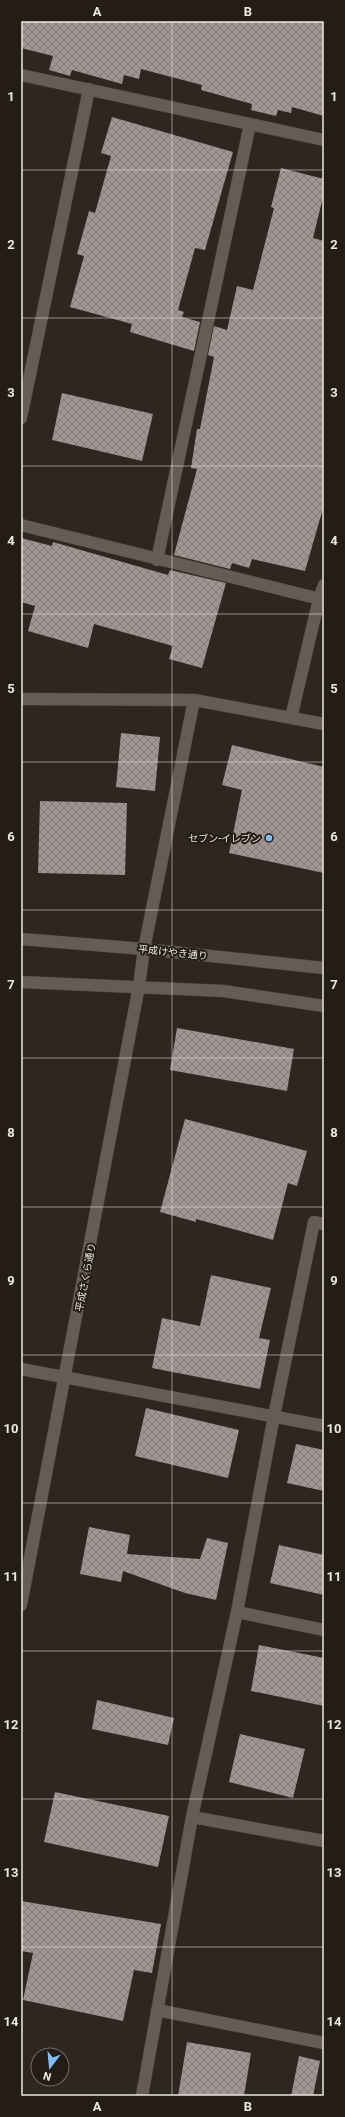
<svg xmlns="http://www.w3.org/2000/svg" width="345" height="2117" viewBox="0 0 345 2117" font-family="Roboto,'Noto Sans JP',sans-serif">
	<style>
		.building { fill: url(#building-cross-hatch) }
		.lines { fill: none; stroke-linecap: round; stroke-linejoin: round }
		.minor-casing { stroke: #49433d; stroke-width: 13 }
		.minor { stroke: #655d55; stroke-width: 12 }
		.grid { fill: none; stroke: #ece7e2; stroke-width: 1; stroke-opacity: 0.55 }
		.poi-dot { fill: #82bcfa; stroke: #241d16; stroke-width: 1.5 }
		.labels { text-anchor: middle; stroke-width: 4; stroke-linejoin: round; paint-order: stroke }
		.poi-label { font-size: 10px; fill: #ece7e2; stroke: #241d16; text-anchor: end }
		.street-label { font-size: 10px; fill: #ece7e2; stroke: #241d16 }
		.neatline { fill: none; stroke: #ece7e2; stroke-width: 1.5 }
		.grid-label { font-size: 13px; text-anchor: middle; font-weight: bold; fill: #ece7e2 }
	</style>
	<defs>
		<pattern id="building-cross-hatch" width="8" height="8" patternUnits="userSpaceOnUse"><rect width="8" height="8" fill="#a19491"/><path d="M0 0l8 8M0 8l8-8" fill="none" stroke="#867c7a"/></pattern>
	</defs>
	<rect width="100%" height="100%" fill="#2e2620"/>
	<path class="building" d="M 21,21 L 324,21 L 324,116 L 292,107 L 291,113 L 278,110 L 276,116 L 251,110 L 252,104 L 201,90 L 202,85 L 141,69 L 139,79 L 124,75 L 122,84 L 72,70 L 70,76 L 49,70 L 53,56 L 21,48 Z
		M 112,117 L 233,152 L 205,250 L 195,248 L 178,310 L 184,312 L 182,317 L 200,322 L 194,351 L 130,332 L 132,324 L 70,307 L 84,256 L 77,254 L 89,211 L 95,213 L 111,156 L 101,153 Z
		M 281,168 L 324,179 L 324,193 L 313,238 L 324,241 L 324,505 L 305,571 L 252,559 L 249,568 L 232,563 L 230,569 L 174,555 L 197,469 L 191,468 L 197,429 L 200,429 L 214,357 L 208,355 L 214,326 L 227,330 L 237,286 L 253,290 L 274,208 L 271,207 Z
		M 62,393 L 153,414 L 142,461 L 52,440 Z
		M 21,538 L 52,546 L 53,542 L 168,575 L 170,570 L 226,583 L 202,668 L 169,659 L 173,646 L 94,624 L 88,648 L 28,631 L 35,606 L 21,602 Z
		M 121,733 L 160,737 L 155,791 L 116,787 Z
		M 232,745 L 324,767 L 324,873 L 229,853 L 242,790 L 222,785 Z
		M 40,801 L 127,803 L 125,875 L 38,873 Z
		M 177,1028 L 294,1049 L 287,1091 L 170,1070 Z
		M 185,1119 L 307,1151 L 297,1186 L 288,1183 L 273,1240 L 196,1219 L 196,1222 L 160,1212 Z
		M 211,1275 L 271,1288 L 259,1338 L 270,1340 L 260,1389 L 152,1368 L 162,1318 L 200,1326 Z
		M 146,1408 L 239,1430 L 228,1478 L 135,1456 Z
		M 296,1444 L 324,1450 L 324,1491 L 287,1483 Z
		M 89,1527 L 130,1535 L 127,1554 L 200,1559 L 207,1538 L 228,1543 L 216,1600 L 185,1593 L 123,1571 L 121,1582 L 80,1574 Z
		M 279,1545 L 324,1555 L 324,1595 L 270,1583 Z
		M 259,1645 L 324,1658 L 324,1706 L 251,1691 Z
		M 97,1700 L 174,1718 L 168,1745 L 92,1729 Z
		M 240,1734 L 305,1749 L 293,1798 L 229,1782 Z
		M 55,1792 L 169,1816 L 158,1867 L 44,1842 Z
		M 21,1901 L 161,1924 L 152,1973 L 134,1970 L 123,2021 L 23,2000 L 33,1953 L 21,1951 Z
		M 187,2042 L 251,2053 L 244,2096 L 178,2096 Z
		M 299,2056 L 320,2061 L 313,2096 L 291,2096 Z"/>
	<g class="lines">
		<g class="minor-casing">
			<path id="minor" d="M 21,75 L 324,140
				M 21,418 L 89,89
				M 21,525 L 324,600
				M 157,560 L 250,124
				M 21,699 L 194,700 L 324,724
				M 291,718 L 319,599 L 324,585
				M 21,939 L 144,949 L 324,968
				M 21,982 L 223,991 L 324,1006
				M 21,1369 L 324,1426
				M 21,1605 L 139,986 L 144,949 L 194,700
				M 237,1612 L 324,1630
				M 192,1817 L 324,1841
				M 157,2010 L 324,2043
				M 142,2096 L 192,1817 L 237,1612 L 274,1416 L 314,1222 L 324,1224"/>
		</g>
		<use href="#minor" class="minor"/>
	</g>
	<path class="grid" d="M 172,21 L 172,2096M 21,170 L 324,170M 21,318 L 324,318M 21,466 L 324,466M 21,614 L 324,614M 21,762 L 324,762M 21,910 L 324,910M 21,1058 L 324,1058M 21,1207 L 324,1207M 21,1355 L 324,1355M 21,1503 L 324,1503M 21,1651 L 324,1651M 21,1799 L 324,1799M 21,1947 L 324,1947"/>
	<circle class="poi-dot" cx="269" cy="838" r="4"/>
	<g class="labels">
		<g class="poi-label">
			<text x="261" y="842">セブン-イレブン</text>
		</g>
		<g class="street-label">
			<text transform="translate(173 952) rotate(6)" y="4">平成けやき通り</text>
			<text transform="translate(85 1277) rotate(-79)" y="4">平成さくら通り</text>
		</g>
	</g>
	<rect width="345" height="2117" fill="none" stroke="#241d16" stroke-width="44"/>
	<g transform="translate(50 2067) rotate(196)"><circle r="19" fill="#241d16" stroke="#746e68"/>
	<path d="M0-3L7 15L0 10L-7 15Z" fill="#82bcfa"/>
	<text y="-6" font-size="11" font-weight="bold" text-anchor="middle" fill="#ece7e2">N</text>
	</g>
	<rect x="22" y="22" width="301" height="2073" class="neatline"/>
	<g class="grid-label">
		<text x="97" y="16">A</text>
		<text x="248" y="16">B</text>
		<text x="11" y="101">1</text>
		<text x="334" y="101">1</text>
		<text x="11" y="249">2</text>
		<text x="334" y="249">2</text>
		<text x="11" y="397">3</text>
		<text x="334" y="397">3</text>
		<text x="11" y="545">4</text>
		<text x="334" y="545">4</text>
		<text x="11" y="693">5</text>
		<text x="334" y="693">5</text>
		<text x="11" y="841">6</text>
		<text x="334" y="841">6</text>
		<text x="11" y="989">7</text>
		<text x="334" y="989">7</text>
		<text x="11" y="1137">8</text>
		<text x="334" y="1137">8</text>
		<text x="11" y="1285">9</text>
		<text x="334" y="1285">9</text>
		<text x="11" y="1433">10</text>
		<text x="334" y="1433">10</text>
		<text x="11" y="1581">11</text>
		<text x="334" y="1581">11</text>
		<text x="11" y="1729">12</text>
		<text x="334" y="1729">12</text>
		<text x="11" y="1877">13</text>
		<text x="334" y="1877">13</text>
		<text x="11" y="2026">14</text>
		<text x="334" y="2026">14</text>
		<text x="97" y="2111">A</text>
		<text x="248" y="2111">B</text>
	</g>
</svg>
